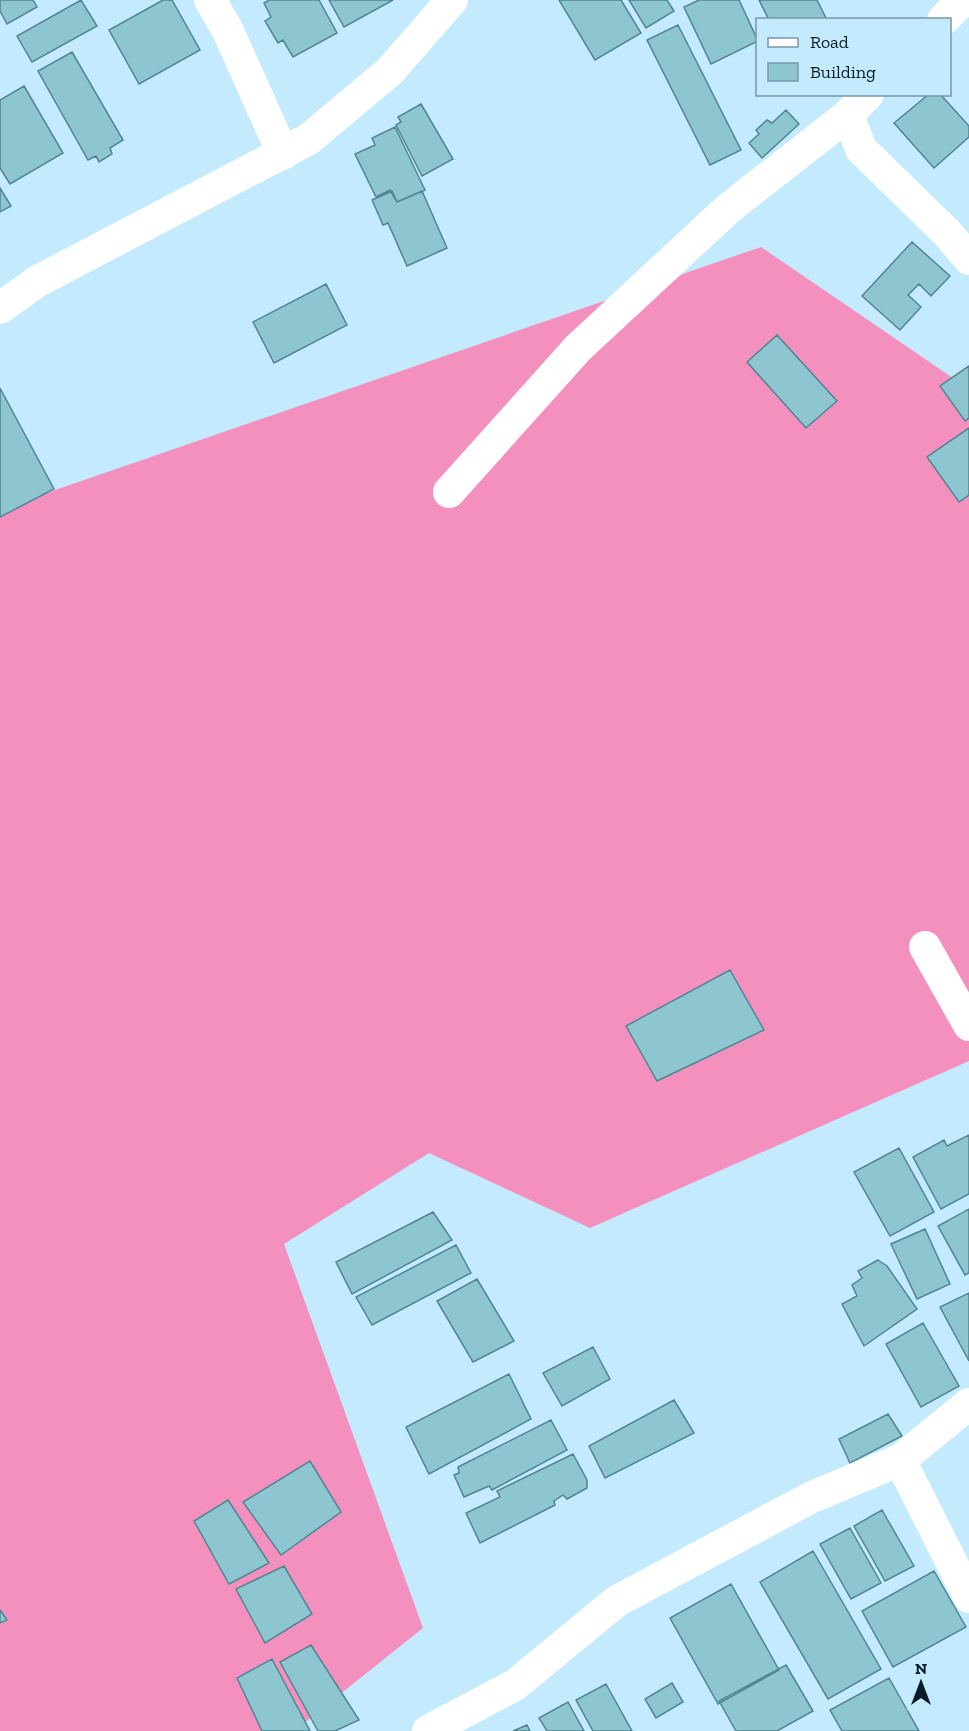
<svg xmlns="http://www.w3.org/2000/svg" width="969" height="1731" viewBox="0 0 969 1731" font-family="'Zilla Slab',serif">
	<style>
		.forest { fill: #f490be }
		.building { fill: #8dc6d1; stroke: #4f8691; stroke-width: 1.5 }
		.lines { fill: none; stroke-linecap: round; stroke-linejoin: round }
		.minor { stroke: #fff; stroke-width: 32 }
	</style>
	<rect width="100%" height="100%" fill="#c4eafe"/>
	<path class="forest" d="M 761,247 L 969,389 L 969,1061 L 590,1228 L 429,1153 L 284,1244 L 423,1628 L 294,1731 L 0,1731 L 0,509 Z"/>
	<path class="building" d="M 0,0 L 33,0 L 37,7 L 7,24 L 0,11 Z
		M 81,0 L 97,26 L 32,62 L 17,36 Z
		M 163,0 L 172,0 L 200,50 L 139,84 L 109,30 Z
		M 269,0 L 319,0 L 337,33 L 293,57 L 283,40 L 278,43 L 265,21 L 271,17 L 264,3 Z
		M 329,0 L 393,0 L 344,27 Z
		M 559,0 L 621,0 L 641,33 L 595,60 Z
		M 629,0 L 667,0 L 674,11 L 646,28 Z
		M 699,0 L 739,0 L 758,41 L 711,64 L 684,7 Z
		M 759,0 L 817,0 L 827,20 L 769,20 Z
		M 678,25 L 741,150 L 710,165 L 647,40 Z
		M 72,52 L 123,140 L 110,148 L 112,154 L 99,162 L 96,156 L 88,160 L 38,71 Z
		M 24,86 L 63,153 L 10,184 L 0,168 L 0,100 Z
		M 929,94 L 940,94 L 969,126 L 969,137 L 934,168 L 894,123 Z
		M 421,104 L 453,159 L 422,176 L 396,125 L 401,122 L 398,117 Z
		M 786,110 L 799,124 L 762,158 L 749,143 L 759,134 L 756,130 L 767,120 L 772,123 Z
		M 395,127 L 425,190 L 397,202 L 390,190 L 376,197 L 355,154 L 375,145 L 372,138 Z
		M 0,188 L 11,206 L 0,212 Z
		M 392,191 L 397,202 L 422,191 L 447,248 L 407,266 L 388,223 L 383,225 L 372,200 Z
		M 912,242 L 950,276 L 931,296 L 919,284 L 908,295 L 921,307 L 900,330 L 862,296 Z
		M 326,284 L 347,325 L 274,363 L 253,322 Z
		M 777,335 L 837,401 L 806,428 L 747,362 Z
		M 969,366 L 969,418 L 965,421 L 940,386 Z
		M 0,388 L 54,489 L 0,517 Z
		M 969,428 L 969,495 L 959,502 L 927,457 Z
		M 730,970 L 764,1030 L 657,1081 L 626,1026 Z
		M 969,1135 L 969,1194 L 941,1209 L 913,1157 L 944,1140 L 947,1146 Z
		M 899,1148 L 934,1212 L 890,1236 L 854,1172 Z
		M 969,1209 L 969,1273 L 965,1275 L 938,1226 Z
		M 433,1212 L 452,1240 L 352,1294 L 336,1262 Z
		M 925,1229 L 950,1284 L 917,1299 L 891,1244 Z
		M 456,1245 L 471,1273 L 372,1325 L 356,1297 Z
		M 878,1260 L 887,1266 L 917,1309 L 864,1346 L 842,1304 L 857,1296 L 852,1285 L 862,1278 L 858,1271 Z
		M 477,1279 L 514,1341 L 473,1362 L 437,1301 Z
		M 969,1293 L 969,1361 L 940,1307 Z
		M 923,1323 L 959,1386 L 921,1407 L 886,1344 Z
		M 593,1347 L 610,1379 L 562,1406 L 543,1373 Z
		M 509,1374 L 531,1419 L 429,1474 L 406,1427 Z
		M 674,1400 L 694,1433 L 605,1478 L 589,1446 Z
		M 888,1414 L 902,1436 L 850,1463 L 839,1439 Z
		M 551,1420 L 567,1450 L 492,1490 L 489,1486 L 464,1497 L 454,1475 L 459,1473 L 458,1467 Z
		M 573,1454 L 587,1480 L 587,1488 L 567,1499 L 563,1495 L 554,1501 L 555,1505 L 480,1543 L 466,1513 L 500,1497 L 497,1491 Z
		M 310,1461 L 341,1512 L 281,1555 L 243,1502 Z
		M 228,1500 L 269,1563 L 229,1584 L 194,1521 Z
		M 882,1510 L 914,1566 L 885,1581 L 854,1526 Z
		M 850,1528 L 881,1583 L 851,1599 L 820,1544 Z
		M 813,1551 L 881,1669 L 828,1699 L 760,1582 Z
		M 284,1566 L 312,1614 L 265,1643 L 236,1589 Z
		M 934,1571 L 966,1627 L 893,1667 L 862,1611 Z
		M 731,1584 L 779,1670 L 718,1704 L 670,1618 Z
		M 0,1610 L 7,1620 L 0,1623 Z
		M 311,1645 L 359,1720 L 335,1731 L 318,1731 L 280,1662 Z
		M 272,1659 L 310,1731 L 262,1731 L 237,1678 Z
		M 786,1665 L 813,1711 L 777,1731 L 736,1731 L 719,1701 Z
		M 889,1678 L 919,1731 L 842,1731 L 830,1710 Z
		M 672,1683 L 683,1702 L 656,1718 L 645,1699 Z
		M 606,1684 L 632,1731 L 593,1731 L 576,1700 Z
		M 568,1702 L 584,1731 L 547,1731 L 539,1718 Z
		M 527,1725 L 530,1731 L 513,1731 Z"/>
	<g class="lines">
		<path class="minor" d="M 210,0 L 228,31 L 283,154
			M 943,20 L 963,0
			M 848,115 L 861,149 L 948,234 L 969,259
			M 0,308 L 38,281 L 309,139 L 390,71 L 452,0
			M 449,492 L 578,348 L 729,208 L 848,115 L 868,94
			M 925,947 L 969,1025
			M 900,1460 L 969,1597
			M 428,1731 L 515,1685 L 617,1601 L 810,1498 L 900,1460 L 969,1404"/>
	</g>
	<rect x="756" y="18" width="195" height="78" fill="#c4eafe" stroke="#7a98a8" stroke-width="1.5"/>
	<rect x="768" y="38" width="30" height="9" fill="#ffffff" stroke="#7a98a8" stroke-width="1.5"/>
	<text x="810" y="48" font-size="18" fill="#0a1d26">Road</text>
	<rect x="768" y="63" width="30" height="18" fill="#8dc6d1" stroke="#7a98a8" stroke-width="1.5"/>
	<text x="810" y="78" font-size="18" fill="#0a1d26">Building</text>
	<g transform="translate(921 1683)" stroke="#c4eafe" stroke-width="4.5" paint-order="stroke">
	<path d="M0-4.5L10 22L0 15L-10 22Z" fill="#0a1d26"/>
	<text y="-9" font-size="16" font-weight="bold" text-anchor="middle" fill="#0a1d26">N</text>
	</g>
</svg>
